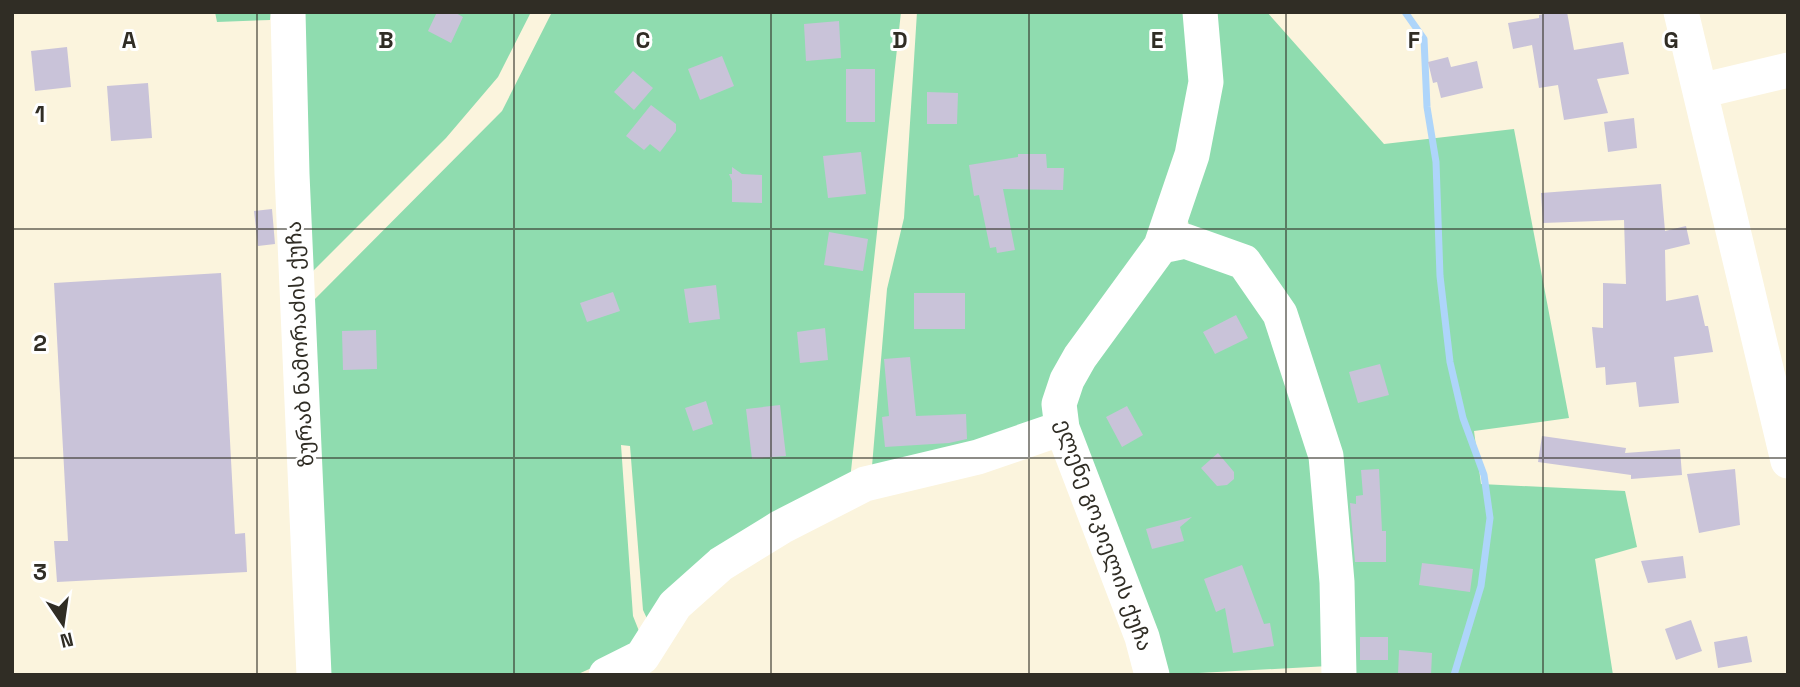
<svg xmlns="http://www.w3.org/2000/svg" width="1800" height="687" viewBox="0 0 1800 687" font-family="'Space Grotesk','Noto Sans Georgian',sans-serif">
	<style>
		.green { fill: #8fdcaf }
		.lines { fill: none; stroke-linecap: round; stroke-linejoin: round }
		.stream { stroke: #aed5fa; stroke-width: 7 }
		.building { fill: #c9c3d9 }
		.minor { stroke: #fff; stroke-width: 35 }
		.grid { fill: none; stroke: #302d25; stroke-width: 2; stroke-opacity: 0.55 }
		.labels { text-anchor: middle; stroke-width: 6; stroke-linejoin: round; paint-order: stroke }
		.street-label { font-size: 21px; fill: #302d25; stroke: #fff }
		.grid-label { font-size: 23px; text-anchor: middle; font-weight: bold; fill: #302d25; stroke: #fff; stroke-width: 6; stroke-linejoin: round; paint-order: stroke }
	</style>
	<rect width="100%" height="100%" fill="#fbf4dd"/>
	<path class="green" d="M 215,12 L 271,12 L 270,20 L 217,22 Z
		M 298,12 L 531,12 L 498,77 L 446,138 L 305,279 Z
		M 552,12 L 901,12 L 850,480 L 650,625 L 643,610 L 630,446 L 621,445 L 633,616 L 641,636 L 627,652 L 576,675 L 323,675 L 309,305 L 502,111 Z
		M 917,12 L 1191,12 L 1199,86 L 1162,222 L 1044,416 L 1015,436 L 872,466 L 887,289 L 904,218 Z
		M 1208,12 L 1267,12 L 1384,144 L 1514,129 L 1569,418 L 1474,431 L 1481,484 L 1625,491 L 1637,547 L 1595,559 L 1613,675 L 1348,675 L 1304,348 L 1190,229 L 1186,214 Z
		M 1193,253 L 1242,269 L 1275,317 L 1318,467 L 1329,666 L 1162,675 L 1067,405 L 1170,259 Z"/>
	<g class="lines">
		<path class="stream" d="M 1405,12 L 1424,39 L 1427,107 L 1436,162 L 1440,276 L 1450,362 L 1463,418 L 1484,475 L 1490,518 L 1481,586 L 1454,675"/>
	</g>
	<path class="building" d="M 437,12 L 454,12 L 463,17 L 451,43 L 428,31 Z
		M 1554,12 L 1567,12 L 1574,50 L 1623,42 L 1629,74 L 1597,79 L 1608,113 L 1564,120 L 1558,85 L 1539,88 L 1532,45 L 1513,49 L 1508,23 L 1539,18 L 1539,15 Z
		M 839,21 L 841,58 L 806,61 L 804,24 Z
		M 67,47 L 71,87 L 35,91 L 31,51 Z
		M 722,56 L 734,86 L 700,100 L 688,69 Z
		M 1448,57 L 1451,67 L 1477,61 L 1483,88 L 1441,98 L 1437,82 L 1433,83 L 1428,62 Z
		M 846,69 L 875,69 L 875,122 L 846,122 Z
		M 633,71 L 653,88 L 634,110 L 614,92 Z
		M 148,83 L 152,138 L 111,141 L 107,86 Z
		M 927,92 L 958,93 L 957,124 L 927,124 Z
		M 651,105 L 676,124 L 676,131 L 660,152 L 650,144 L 644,150 L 626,136 Z
		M 1634,118 L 1637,148 L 1608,152 L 1604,122 Z
		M 861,152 L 866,194 L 828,198 L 823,156 Z
		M 1018,154 L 1046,154 L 1047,168 L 1064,168 L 1063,190 L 1003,189 L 1015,250 L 997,253 L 996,247 L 990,248 L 979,195 L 974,196 L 969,165 L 1018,157 Z
		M 732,167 L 742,174 L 762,175 L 762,203 L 732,202 L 732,181 L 729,174 L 732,174 Z
		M 1661,184 L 1665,231 L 1686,226 L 1690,244 L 1665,250 L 1666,301 L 1698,295 L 1705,326 L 1708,326 L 1713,352 L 1674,357 L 1679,403 L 1639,407 L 1636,382 L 1606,385 L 1605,367 L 1596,368 L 1592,327 L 1603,328 L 1603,283 L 1626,284 L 1624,220 L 1543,223 L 1541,193 Z
		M 272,209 L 275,244 L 258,246 L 254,211 Z
		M 829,232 L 868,239 L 863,271 L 824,265 Z
		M 221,273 L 235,534 L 245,533 L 247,572 L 57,582 L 54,541 L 68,541 L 54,283 Z
		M 716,285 L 720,319 L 689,323 L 684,289 Z
		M 613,292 L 620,311 L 587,322 L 580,303 Z
		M 914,293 L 965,293 L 965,329 L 914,329 Z
		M 1236,315 L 1248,338 L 1215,354 L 1203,332 Z
		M 825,328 L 828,360 L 800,363 L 797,332 Z
		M 376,330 L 377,369 L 343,370 L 342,331 Z
		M 910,357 L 916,416 L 966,414 L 967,439 L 949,443 L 885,447 L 882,417 L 889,416 L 884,359 Z
		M 1380,364 L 1389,395 L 1358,403 L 1349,372 Z
		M 706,401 L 713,424 L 693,431 L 685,408 Z
		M 780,405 L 786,456 L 752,459 L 746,409 Z
		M 1127,406 L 1143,435 L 1122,447 L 1106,417 Z
		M 1542,436 L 1626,448 L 1625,453 L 1680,449 L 1682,475 L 1631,479 L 1631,475 L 1538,462 Z
		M 1218,453 L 1234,472 L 1234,479 L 1227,485 L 1217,486 L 1201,468 Z
		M 1379,469 L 1382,531 L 1386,531 L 1386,562 L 1355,562 L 1350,503 L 1356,504 L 1356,496 L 1363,495 L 1361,470 Z
		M 1735,469 L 1740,525 L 1699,533 L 1687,474 Z
		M 1192,517 L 1180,527 L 1184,541 L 1152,549 L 1146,529 Z
		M 1683,556 L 1686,578 L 1648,583 L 1641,561 Z
		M 1422,563 L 1473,569 L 1470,592 L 1419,585 Z
		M 1242,565 L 1264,624 L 1270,623 L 1274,646 L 1233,653 L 1225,608 L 1216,612 L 1204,579 Z
		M 1691,620 L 1702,651 L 1676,660 L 1665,629 Z
		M 1747,636 L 1752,662 L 1718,668 L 1714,642 Z
		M 1360,637 L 1388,637 L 1388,660 L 1360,660 Z
		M 1399,650 L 1432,653 L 1431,675 L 1398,675 Z"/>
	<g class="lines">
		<path class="minor" d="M 288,12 L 292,174 L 314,675
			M 1681,12 L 1788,461
			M 1700,91 L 1788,70
			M 1161,246 L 1185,241 L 1244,262 L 1280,314 L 1326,456 L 1337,582 L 1339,675
			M 606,675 L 642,657 L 675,605 L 721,564 L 781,527 L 865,484 L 978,457 L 1062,428
			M 1152,675 L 1142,637 L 1062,428 L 1059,404 L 1067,380 L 1080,357 L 1161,246 L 1192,155 L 1206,82 L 1200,12"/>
	</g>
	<path class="grid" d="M 257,12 L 257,675M 514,12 L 514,675M 771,12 L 771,675M 1029,12 L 1029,675M 1286,12 L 1286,675M 1543,12 L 1543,675M 12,229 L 1788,229M 12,458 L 1788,458"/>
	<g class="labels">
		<g class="street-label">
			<text transform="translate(300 344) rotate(-93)" y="7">ზურაბ ნამორაძის ქუჩა</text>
			<text transform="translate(1104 535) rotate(70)" y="7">ელენე გოკიელის ქუჩა</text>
		</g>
	</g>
	<g class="grid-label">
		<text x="129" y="48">A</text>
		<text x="386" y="48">B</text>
		<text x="643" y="48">C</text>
		<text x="900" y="48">D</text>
		<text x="1157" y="48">E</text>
		<text x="1414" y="48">F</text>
		<text x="1671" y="48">G</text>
		<text x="40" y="122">1</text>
		<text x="40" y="351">2</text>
		<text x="40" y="580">3</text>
	</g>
	<rect width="1800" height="687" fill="none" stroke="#302d25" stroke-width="28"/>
	<g transform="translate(63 624) rotate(167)" stroke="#ffffff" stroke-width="5" paint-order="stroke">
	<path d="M0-5L12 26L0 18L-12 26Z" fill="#302d25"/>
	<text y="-10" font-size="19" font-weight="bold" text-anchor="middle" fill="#302d25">N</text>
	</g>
</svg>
